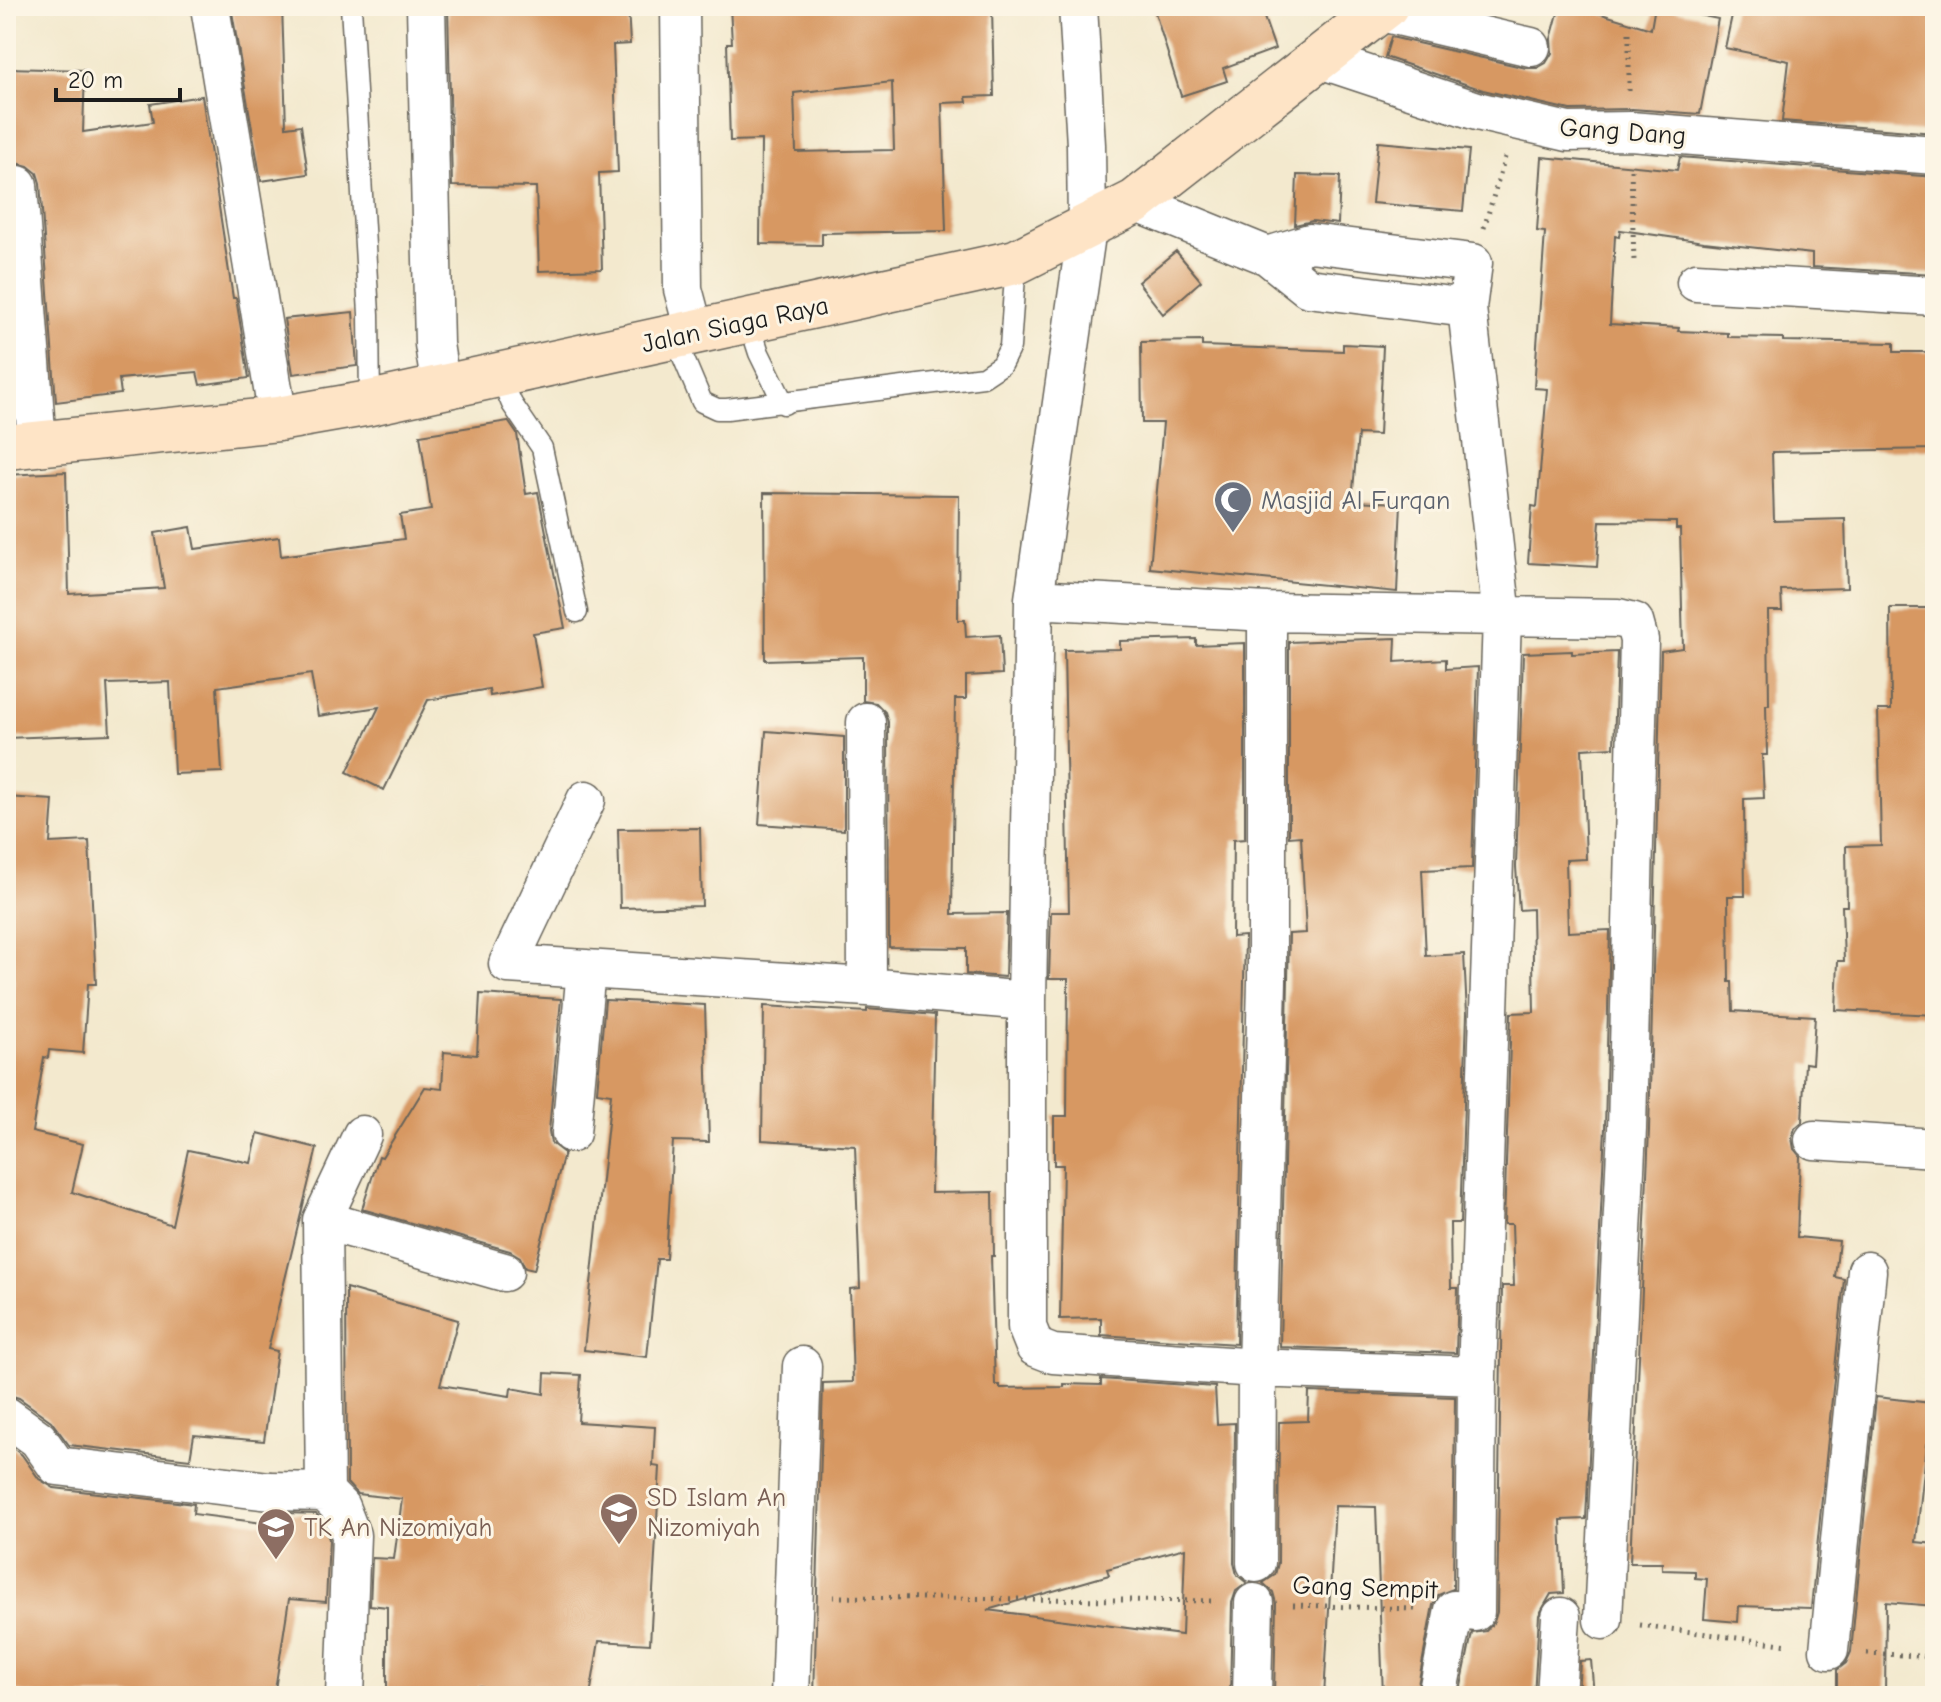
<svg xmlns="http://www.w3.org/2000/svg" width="1941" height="1702" viewBox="0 0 1941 1702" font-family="'Comic Neue',sans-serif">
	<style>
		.building { fill: #d79862; fill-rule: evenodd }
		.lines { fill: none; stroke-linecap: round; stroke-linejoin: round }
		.lane-casing { stroke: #67645a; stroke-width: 23 }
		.street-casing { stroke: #67645a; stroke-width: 41 }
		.secondary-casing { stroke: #67645a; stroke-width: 47 }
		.path { stroke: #67645a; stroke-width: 5; stroke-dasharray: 2 6; stroke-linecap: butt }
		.lane { stroke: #fff; stroke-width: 20 }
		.street { stroke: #fff; stroke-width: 38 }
		.secondary { stroke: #fee4c6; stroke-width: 44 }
		.labels { text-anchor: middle; stroke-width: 6; stroke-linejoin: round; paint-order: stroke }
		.street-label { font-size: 26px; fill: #1c1c1c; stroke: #fcf5e5 }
		.worship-label { font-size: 26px; fill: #5b616d; stroke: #fcf5e5; text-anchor: start }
		.education-label { font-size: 26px; fill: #785e54; stroke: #fcf5e5; text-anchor: start }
	</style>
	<rect width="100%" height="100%" fill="#fcf5e5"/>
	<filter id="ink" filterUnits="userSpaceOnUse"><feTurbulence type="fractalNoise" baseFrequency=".0125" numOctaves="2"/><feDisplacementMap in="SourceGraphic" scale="16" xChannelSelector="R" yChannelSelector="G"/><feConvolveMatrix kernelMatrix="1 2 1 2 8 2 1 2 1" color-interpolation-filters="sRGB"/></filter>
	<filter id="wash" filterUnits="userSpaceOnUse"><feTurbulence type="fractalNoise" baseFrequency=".006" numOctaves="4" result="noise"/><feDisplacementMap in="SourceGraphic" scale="32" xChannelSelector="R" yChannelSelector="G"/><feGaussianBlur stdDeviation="1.8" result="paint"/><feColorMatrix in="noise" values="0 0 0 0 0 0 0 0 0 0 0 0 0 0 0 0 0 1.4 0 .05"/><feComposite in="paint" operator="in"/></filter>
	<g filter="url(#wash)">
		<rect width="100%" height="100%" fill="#f3e9ce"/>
		<g id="blocks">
			<path class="building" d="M 231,6 L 282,6 L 286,127 L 301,125 L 308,174 L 261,181 Z
				M 448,6 L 628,6 L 630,44 L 613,45 L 618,172 L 599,173 L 602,269 L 539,271 L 536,187 L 452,186 Z
				M 730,6 L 992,7 L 994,96 L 966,97 L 967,102 L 942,103 L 946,231 L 822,233 L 822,245 L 760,244 L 761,140 L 730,141 L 727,43 L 732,43 ZM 892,82 L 894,150 L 796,152 L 794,93 Z
				M 1153,6 L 1260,6 L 1275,49 L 1223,68 L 1227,81 L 1181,96 Z
				M 1560,6 L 1575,6 L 1651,29 L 1655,6 L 1718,19 L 1700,114 L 1632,109 L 1570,110 L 1483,90 L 1385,57 L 1391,37 L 1526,68 L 1537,68 L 1546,63 L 1552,53 L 1551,39 Z
				M 1734,6 L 1935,6 L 1935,133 L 1782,121 L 1789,61 L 1725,48 Z
				M 6,68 L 85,70 L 83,132 L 153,122 L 150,104 L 202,96 L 233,298 L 236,298 L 249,378 L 200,385 L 197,372 L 119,379 L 121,394 L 56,402 L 40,183 L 37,173 L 28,166 L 17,163 L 6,167 Z
				M 1378,142 L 1469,150 L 1463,211 L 1372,203 Z
				M 1542,157 L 1677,170 L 1680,157 L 1935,177 L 1935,274 L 1812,267 L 1812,254 L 1704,242 L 1620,230 L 1619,237 L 1615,236 L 1610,324 L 1679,328 L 1678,331 L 1728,333 L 1728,337 L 1783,338 L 1783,341 L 1894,343 L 1894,352 L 1935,352 L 1935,449 L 1772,452 L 1774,521 L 1845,519 L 1847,588 L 1781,590 L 1782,611 L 1768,611 L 1769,705 L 1766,705 L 1767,755 L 1762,755 L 1764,798 L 1744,799 L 1745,896 L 1728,896 L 1729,982 L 1732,982 L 1733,1011 L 1815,1016 L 1812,1064 L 1805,1063 L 1802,1122 L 1795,1128 L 1792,1138 L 1794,1149 L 1800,1156 L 1797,1237 L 1839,1241 L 1835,1277 L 1844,1279 L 1811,1608 L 1739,1606 L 1738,1622 L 1704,1619 L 1707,1579 L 1695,1578 L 1695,1571 L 1662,1570 L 1662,1563 L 1630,1563 L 1649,1130 L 1661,651 L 1683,648 L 1680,529 L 1676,529 L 1676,522 L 1600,521 L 1597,567 L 1528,563 L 1532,506 L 1537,507 L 1547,389 L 1534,388 L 1545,232 L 1537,231 Z
				M 1297,175 L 1340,176 L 1338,224 L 1312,221 L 1295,225 Z
				M 1176,251 L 1201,281 L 1163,314 L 1138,282 Z
				M 353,312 L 357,366 L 293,374 L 284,319 Z
				M 1202,341 L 1202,346 L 1343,351 L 1343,344 L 1383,346 L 1379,435 L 1358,434 L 1352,501 L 1401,503 L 1397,592 L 1150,568 L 1163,423 L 1142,423 L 1141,342 Z
				M 508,421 L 517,434 L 526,494 L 538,492 L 565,628 L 533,633 L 542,687 L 490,696 L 489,689 L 428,700 L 384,790 L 347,772 L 379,707 L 318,716 L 311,674 L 217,687 L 222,772 L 174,774 L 170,682 L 107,684 L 110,734 L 6,738 L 6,614 L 12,615 L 6,475 L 66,472 L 69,594 L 164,588 L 155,533 L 191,527 L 195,549 L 279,537 L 281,556 L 404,539 L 400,515 L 431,510 L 420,435 Z
				M 764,493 L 959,495 L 958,620 L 965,620 L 966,637 L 1000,635 L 1002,674 L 966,676 L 966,699 L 955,699 L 952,914 L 1007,913 L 1005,977 L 966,974 L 966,948 L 889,947 L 888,722 L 885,712 L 876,703 L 863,701 L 863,657 L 765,660 Z
				M 1890,608 L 1931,608 L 1931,662 L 1935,662 L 1935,697 L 1932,697 L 1935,1015 L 1836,1010 L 1838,961 L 1844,961 L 1842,906 L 1847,906 L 1846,846 L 1881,845 L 1878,710 L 1891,710 Z
				M 1396,638 L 1395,662 L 1446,659 L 1446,669 L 1478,667 L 1472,868 L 1422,870 L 1426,956 L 1464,954 L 1467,1014 L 1460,1223 L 1450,1223 L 1451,1288 L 1458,1288 L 1456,1353 L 1280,1347 L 1289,934 L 1306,933 L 1301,836 L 1289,837 L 1289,642 Z
				M 1196,639 L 1196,645 L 1245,643 L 1245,839 L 1233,840 L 1232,937 L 1245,936 L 1236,1344 L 1101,1335 L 1101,1318 L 1060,1319 L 1063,1165 L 1054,1165 L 1054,1116 L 1067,1116 L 1068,979 L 1049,979 L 1051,912 L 1069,912 L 1064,650 L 1120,649 L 1120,641 Z
				M 1572,651 L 1572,654 L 1617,652 L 1614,747 L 1582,749 L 1586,859 L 1566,860 L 1568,932 L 1610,930 L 1605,1128 L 1586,1519 L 1561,1520 L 1564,1593 L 1551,1594 L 1539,1615 L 1534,1696 L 1459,1696 L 1472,1633 L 1486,1631 L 1494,1622 L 1497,1612 L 1502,1286 L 1514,1286 L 1512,1224 L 1504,1224 L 1511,1013 L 1534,1012 L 1532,909 L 1519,910 L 1516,867 L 1523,653 Z
				M 766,731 L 844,737 L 844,830 L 759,824 Z
				M 6,797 L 53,800 L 50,843 L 89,841 L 96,984 L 88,984 L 83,1053 L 49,1050 L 48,1058 L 44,1057 L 32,1132 L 83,1144 L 72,1192 L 172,1225 L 188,1150 L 251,1163 L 258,1133 L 317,1148 L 268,1349 L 277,1351 L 264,1441 L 194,1435 L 190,1459 L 69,1445 L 51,1421 L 19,1398 L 6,1394 L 6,1055 L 14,978 L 6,978 Z
				M 700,828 L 702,906 L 620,908 L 618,829 Z
				M 480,994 L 561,999 L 549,1131 L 551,1143 L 564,1153 L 534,1270 L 525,1268 L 520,1257 L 510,1251 L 362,1209 L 379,1156 L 382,1157 L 425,1087 L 442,1089 L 444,1052 L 477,1055 Z
				M 605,1000 L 705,1005 L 709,1142 L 673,1141 L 666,1259 L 657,1259 L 647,1357 L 584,1350 L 611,1094 L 597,1092 Z
				M 764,1006 L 867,1012 L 867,1009 L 935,1015 L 931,1193 L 993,1192 L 994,1256 L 991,1256 L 995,1385 L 1000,1385 L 1000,1388 L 1064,1387 L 1064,1384 L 1101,1385 L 1101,1379 L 1215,1387 L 1217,1424 L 1235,1423 L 1234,1563 L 1237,1575 L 1247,1583 L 1236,1591 L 1232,1603 L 1230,1696 L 814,1696 L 823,1383 L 853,1382 L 850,1289 L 860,1288 L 855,1146 L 762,1140 ZM 1185,1548 L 1182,1635 L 987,1610 L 1109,1575 L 1107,1569 Z
				M 346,1288 L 458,1320 L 440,1385 L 510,1396 L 511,1388 L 544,1394 L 545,1373 L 581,1375 L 578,1422 L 655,1427 L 653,1466 L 660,1467 L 650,1644 L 599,1641 L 590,1696 L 533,1696 L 479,1686 L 478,1696 L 387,1696 L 387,1607 L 370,1605 L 372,1558 L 394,1559 L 402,1499 L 357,1494 L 347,1483 Z
				M 1309,1392 L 1455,1397 L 1453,1589 L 1438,1595 L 1433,1605 L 1416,1696 L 1383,1696 L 1376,1507 L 1335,1506 L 1324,1696 L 1274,1696 L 1276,1603 L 1273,1592 L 1263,1583 L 1275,1575 L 1278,1563 L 1279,1422 L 1308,1421 Z
				M 1876,1397 L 1931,1403 L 1930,1408 L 1935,1409 L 1935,1445 L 1927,1444 L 1916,1542 L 1935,1544 L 1935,1606 L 1886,1602 L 1885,1696 L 1837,1696 L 1837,1670 L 1846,1663 L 1851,1652 Z
				M 6,1443 L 22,1455 L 39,1479 L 54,1488 L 194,1504 L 193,1514 L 286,1526 L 286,1513 L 316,1514 L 321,1519 L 329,1539 L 326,1602 L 289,1599 L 274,1696 L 46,1696 L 6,1690 Z
				M 1591,1660 L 1594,1696 L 1578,1696 L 1580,1661 Z"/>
		</g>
	</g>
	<g filter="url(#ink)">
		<use href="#blocks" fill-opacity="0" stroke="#67645a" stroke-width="2"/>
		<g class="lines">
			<g class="lane-casing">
				<path id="lane" d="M 351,6 L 369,314 L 370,403
					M 749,322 L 759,353 L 784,404
					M 675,338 L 702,402 L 717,409 L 727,409 L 983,377 L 1001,365 L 1010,347 L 1016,262
					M 500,376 L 512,404 L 542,448 L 577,612"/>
			</g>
			<g class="street-casing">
				<path id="street" d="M 426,6 L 434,344 L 441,389
					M 680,6 L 683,289 L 695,334
					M 1078,6 L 1086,145 L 1087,228 L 1034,599 L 1027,1001 L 1027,1327 L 1035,1347 L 1053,1354 L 1257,1368 L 1477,1376
					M 1381,12 L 1531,47
					M 211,13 L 278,419
					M 1320,59 L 1477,111 L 1568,132 L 1630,131 L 1935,155
					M 18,185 L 37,444
					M 1135,202 L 1268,256 L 1308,288 L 1467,308
					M 1268,256 L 1310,243 L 1473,263 L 1467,308 L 1502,617 L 1477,1376 L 1475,1612
					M 1696,282 L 1935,296
					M 1034,599 L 1267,612 L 1618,618 L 1634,622 L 1639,640 L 1627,1129 L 1603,1620
					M 866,722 L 867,987
					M 586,800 L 508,964 L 867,987 L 1027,1001
					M 571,1133 L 586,969
					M 1814,1140 L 1935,1148
					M 322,1220 L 504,1272
					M 6,1416 L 38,1439 L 57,1466 L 270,1491 L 325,1492 L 340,1507 L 351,1535 L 345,1696
					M 325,1492 L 322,1220 L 362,1135
					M 1256,1563 L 1257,1368 L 1267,981 L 1267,612
					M 1829,1650 L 1867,1271
					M 790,1696 L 802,1366
					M 1252,1696 L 1254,1603
					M 1437,1696 L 1454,1610
					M 1556,1696 L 1561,1617"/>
			</g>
			<g class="secondary-casing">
				<path id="secondary" d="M 6,447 L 278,419 L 370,403 L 1016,262 L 1135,202 L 1386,6"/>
			</g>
			<path class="path" d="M 1629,33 L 1629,92
				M 1631,170 L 1634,261
				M 1484,228 L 1505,157
				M 833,1597 L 1215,1601
				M 1293,1605 L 1415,1609
				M 1640,1625 L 1789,1645
				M 1867,1653 L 1935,1657"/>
			<use href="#lane" class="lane"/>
			<use href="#street" class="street"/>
			<use href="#secondary" class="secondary"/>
		</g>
	</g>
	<defs>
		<g id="mosque-pin" transform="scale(2)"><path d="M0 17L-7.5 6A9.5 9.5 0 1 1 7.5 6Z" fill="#6b7280" stroke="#fcf5e5"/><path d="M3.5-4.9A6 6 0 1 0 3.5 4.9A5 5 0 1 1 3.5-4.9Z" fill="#fff"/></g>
		<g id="school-pin" transform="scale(2)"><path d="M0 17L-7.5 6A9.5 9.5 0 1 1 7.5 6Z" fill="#8d6e63" stroke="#fcf5e5"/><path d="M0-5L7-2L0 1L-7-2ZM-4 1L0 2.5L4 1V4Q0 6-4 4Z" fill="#fff"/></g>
	</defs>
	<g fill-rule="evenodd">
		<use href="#mosque-pin" x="1233" y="500"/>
		<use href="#school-pin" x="619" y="1512"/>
		<use href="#school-pin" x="276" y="1527"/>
	</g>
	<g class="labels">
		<g class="street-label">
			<text transform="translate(1623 131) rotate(4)" y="9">Gang Dang</text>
			<text transform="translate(735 324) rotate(-12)" y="9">Jalan Siaga Raya</text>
			<text transform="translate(1365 1587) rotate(2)" y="9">Gang Sempit</text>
		</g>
		<g class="worship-label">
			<text x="1261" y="509">Masjid Al Furqan</text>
		</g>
		<g class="education-label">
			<text x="647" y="1506">SD Islam An<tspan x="647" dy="30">Nizomiyah</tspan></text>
			<text x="304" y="1536">TK An Nizomiyah</text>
		</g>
	</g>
	<rect width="1941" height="1702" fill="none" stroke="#fcf5e5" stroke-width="32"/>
	<path d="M56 88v12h124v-12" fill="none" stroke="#1c1c1c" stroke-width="4"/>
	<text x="68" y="88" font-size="24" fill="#1c1c1c" stroke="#fcf5e5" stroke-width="6" paint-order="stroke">20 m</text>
</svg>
